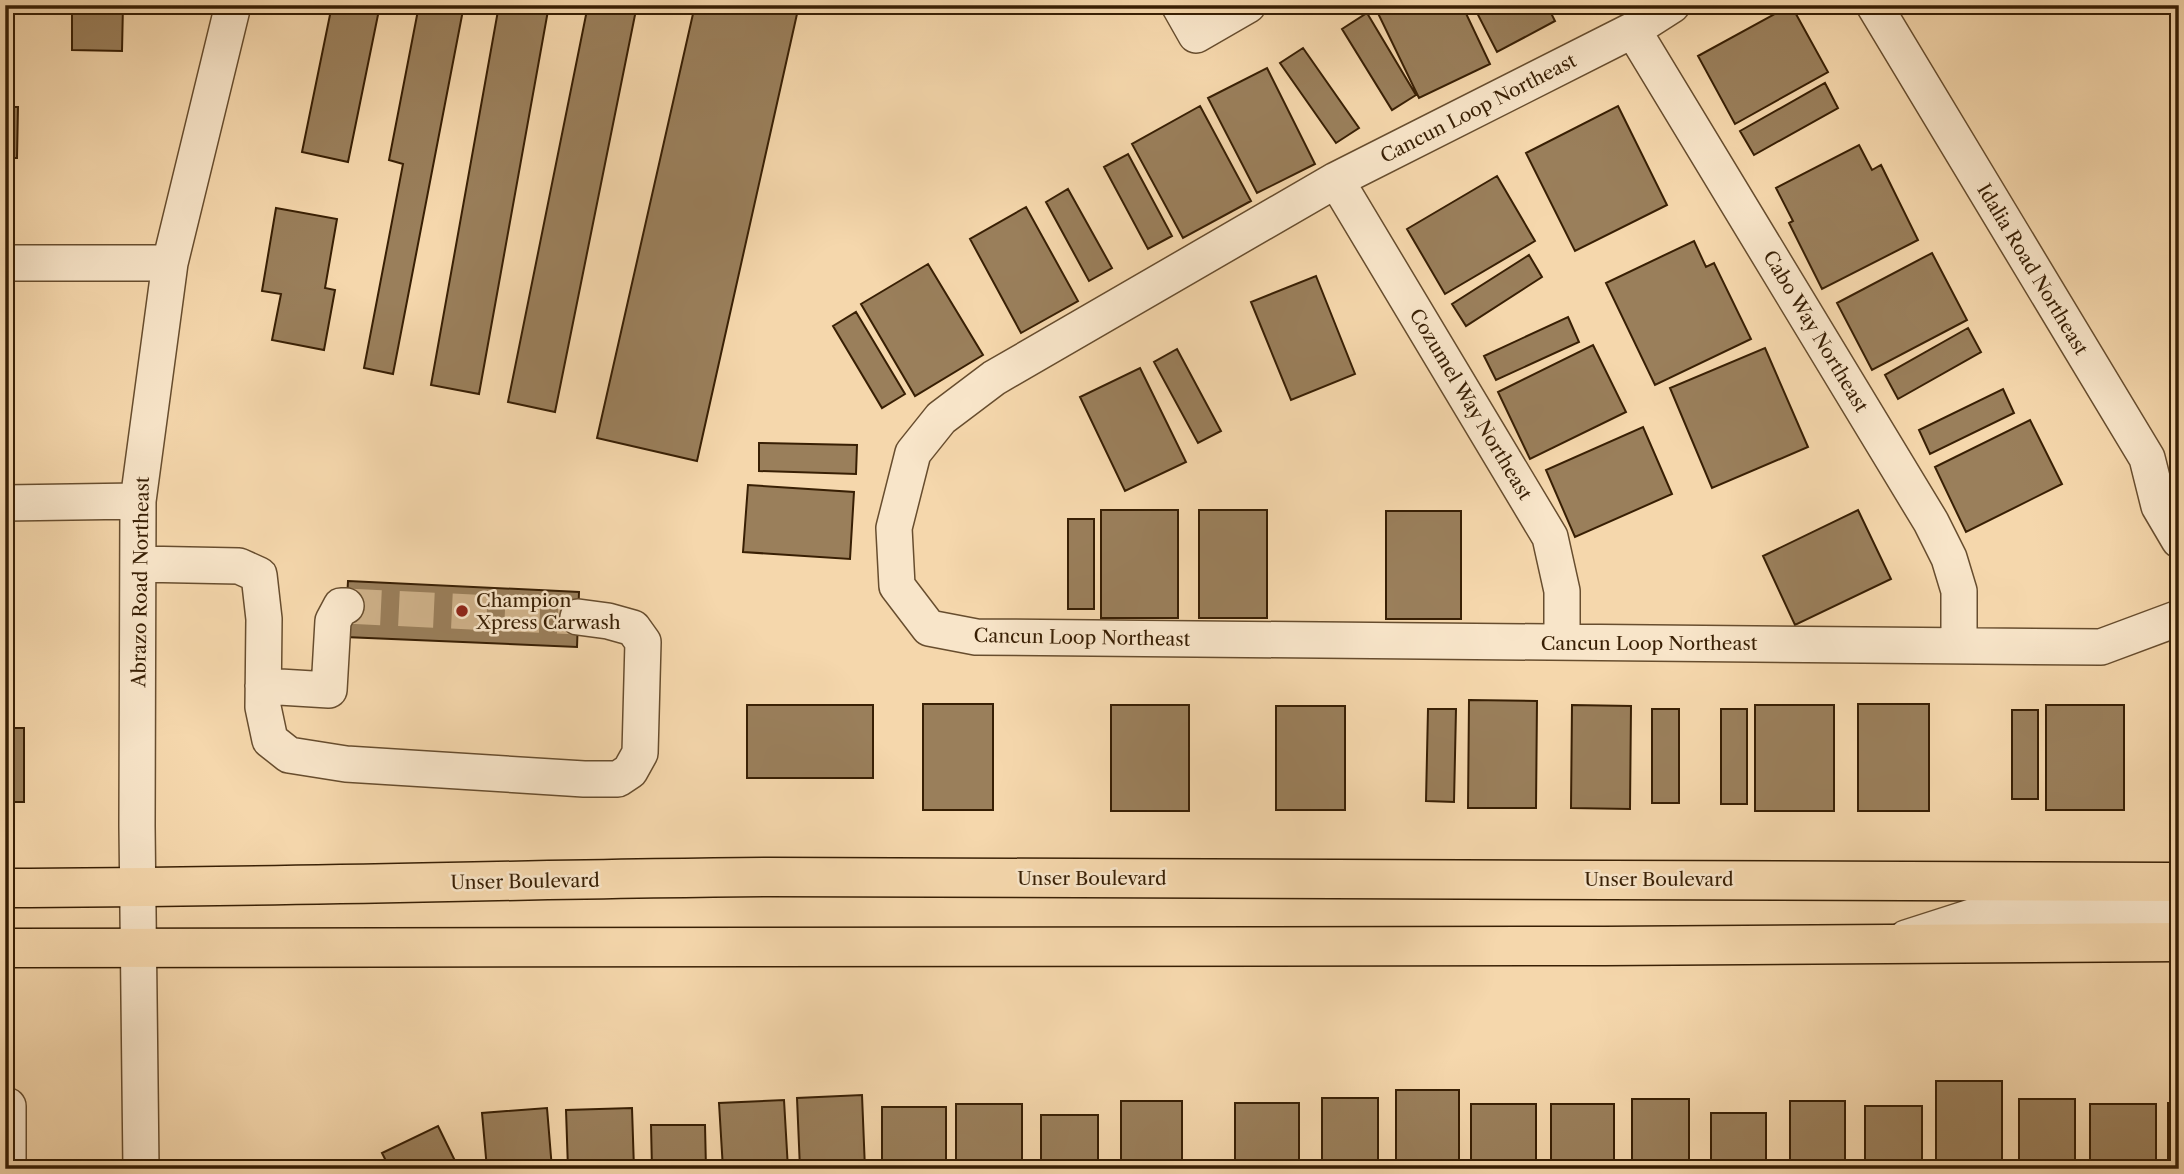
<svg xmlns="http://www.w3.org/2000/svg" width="2184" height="1174" viewBox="0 0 2184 1174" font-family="'Libre Caslon Text',serif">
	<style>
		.building { fill: #9a7f5b; stroke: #381f04; stroke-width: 2 }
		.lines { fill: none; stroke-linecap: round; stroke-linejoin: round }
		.minor-tunnel { stroke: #cfb28a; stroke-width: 35; stroke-dasharray: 35 18; stroke-linecap: butt }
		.minor-casing { stroke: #674d2e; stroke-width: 38 }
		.major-casing { stroke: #381f04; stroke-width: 41 }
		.minor { stroke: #f8e5c9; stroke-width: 35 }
		.major { stroke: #f5d7ac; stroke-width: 38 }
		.poi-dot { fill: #8f2418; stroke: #f8e5c9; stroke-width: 2.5 }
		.labels { text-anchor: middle; stroke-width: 5; stroke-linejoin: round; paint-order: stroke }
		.street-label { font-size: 19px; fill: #381f04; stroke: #f8e5c9 }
		.poi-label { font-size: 19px; fill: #381f04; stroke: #f8e5c9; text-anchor: start }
	</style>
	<rect width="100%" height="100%" fill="#f5d7ac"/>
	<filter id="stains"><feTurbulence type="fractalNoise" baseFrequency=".00286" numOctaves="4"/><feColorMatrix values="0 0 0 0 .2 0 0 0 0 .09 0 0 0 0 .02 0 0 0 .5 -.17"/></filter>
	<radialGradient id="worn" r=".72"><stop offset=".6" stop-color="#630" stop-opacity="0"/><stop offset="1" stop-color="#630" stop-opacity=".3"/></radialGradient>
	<path class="building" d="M 72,5 L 123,5 L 122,51 L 72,50 Z
		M 332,5 L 380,5 L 348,162 L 302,152 Z
		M 419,5 L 464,5 L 393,374 L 364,368 L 403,164 L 389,160 Z
		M 499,5 L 549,5 L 479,394 L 431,385 Z
		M 588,5 L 637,5 L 555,412 L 508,402 Z
		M 695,5 L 799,5 L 697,461 L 597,438 Z
		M 1374,5 L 1462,5 L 1490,64 L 1419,98 Z
		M 1473,5 L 1547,5 L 1555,21 L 1497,52 Z
		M 1791,5 L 1828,72 L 1735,124 L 1698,56 Z
		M 1367,13 L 1416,95 L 1392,110 L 1342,29 Z
		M 1303,48 L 1359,128 L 1336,143 L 1280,63 Z
		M 1267,68 L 1315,164 L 1257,193 L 1208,98 Z
		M 1825,83 L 1838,108 L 1754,155 L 1740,131 Z
		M 1200,106 L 1251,201 L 1183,238 L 1132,144 Z
		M 1618,106 L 1667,205 L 1575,251 L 1526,153 Z
		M 5,107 L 18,107 L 17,158 L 5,158 Z
		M 1859,145 L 1872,170 L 1881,165 L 1918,240 L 1822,289 L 1789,223 L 1793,221 L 1776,188 Z
		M 1128,154 L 1172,236 L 1148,249 L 1104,167 Z
		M 1497,176 L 1535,241 L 1445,294 L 1407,229 Z
		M 1068,189 L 1112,268 L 1089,281 L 1046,202 Z
		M 1026,207 L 1078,301 L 1021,333 L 970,239 Z
		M 276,208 L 337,219 L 325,288 L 335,290 L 324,350 L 272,340 L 281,294 L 262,291 Z
		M 1694,241 L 1706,267 L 1714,263 L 1751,339 L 1655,385 L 1606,283 Z
		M 1932,253 L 1967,320 L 1872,370 L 1837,303 Z
		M 1529,255 L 1542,277 L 1466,326 L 1452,304 Z
		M 928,264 L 983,355 L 915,396 L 861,304 Z
		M 1316,276 L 1355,374 L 1291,400 L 1251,302 Z
		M 856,312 L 905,394 L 882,408 L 833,326 Z
		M 1568,317 L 1579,342 L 1496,380 L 1484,356 Z
		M 1968,328 L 1981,352 L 1898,399 L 1885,375 Z
		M 1593,345 L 1626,412 L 1530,459 L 1498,392 Z
		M 1765,348 L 1808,447 L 1712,488 L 1670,388 Z
		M 1177,349 L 1221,431 L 1198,443 L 1154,362 Z
		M 1140,368 L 1186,462 L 1125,491 L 1080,397 Z
		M 2003,389 L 2014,413 L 1930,454 L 1919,430 Z
		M 2030,420 L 2062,484 L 1966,532 L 1935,467 Z
		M 1643,427 L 1672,494 L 1575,537 L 1546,470 Z
		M 759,443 L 857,445 L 856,474 L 759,471 Z
		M 748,485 L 854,492 L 850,559 L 743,552 Z
		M 1101,510 L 1178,510 L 1178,618 L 1101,618 Z
		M 1199,510 L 1267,510 L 1267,618 L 1199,618 Z
		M 1858,510 L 1891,579 L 1795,625 L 1763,556 Z
		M 1386,511 L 1461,511 L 1461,619 L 1386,619 Z
		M 1068,519 L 1094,519 L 1094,609 L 1068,609 Z
		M 348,581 L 579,592 L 577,647 L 345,637 Z
		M 1469,700 L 1537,701 L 1536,808 L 1468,808 Z
		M 923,704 L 993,704 L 993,810 L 923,810 Z
		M 1858,704 L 1929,704 L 1929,811 L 1858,811 Z
		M 747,705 L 873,705 L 873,778 L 747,778 Z
		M 1111,705 L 1189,705 L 1189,811 L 1111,811 Z
		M 1572,705 L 1631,706 L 1630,809 L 1571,808 Z
		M 1755,705 L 1834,705 L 1834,811 L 1755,811 Z
		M 2046,705 L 2124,705 L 2124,810 L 2046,810 Z
		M 1276,706 L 1345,706 L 1345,810 L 1276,810 Z
		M 1428,709 L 1456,709 L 1454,802 L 1426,801 Z
		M 1652,709 L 1679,709 L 1679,803 L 1652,803 Z
		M 1721,709 L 1747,709 L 1747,804 L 1721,804 Z
		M 2012,710 L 2038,710 L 2038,799 L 2012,799 Z
		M 5,728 L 24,728 L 24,802 L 5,802 Z
		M 1936,1081 L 2002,1081 L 2002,1169 L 1936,1169 Z
		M 1396,1090 L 1459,1090 L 1459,1169 L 1396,1169 Z
		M 862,1095 L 865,1169 L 800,1169 L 797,1098 Z
		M 1322,1098 L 1378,1098 L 1378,1169 L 1322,1169 Z
		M 1632,1099 L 1689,1099 L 1689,1169 L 1632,1169 Z
		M 2019,1099 L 2075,1099 L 2075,1169 L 2019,1169 Z
		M 784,1100 L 788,1169 L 723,1169 L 719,1103 Z
		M 1121,1101 L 1182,1101 L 1182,1169 L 1121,1169 Z
		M 1790,1101 L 1845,1101 L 1845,1169 L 1790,1169 Z
		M 1235,1103 L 1299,1103 L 1299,1169 L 1235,1169 Z
		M 2168,1103 L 2179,1103 L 2179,1169 L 2168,1169 Z
		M 956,1104 L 1022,1104 L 1022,1169 L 956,1169 Z
		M 1471,1104 L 1536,1104 L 1536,1169 L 1471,1169 Z
		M 1551,1104 L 1614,1104 L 1614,1169 L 1551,1169 Z
		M 2090,1104 L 2156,1104 L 2156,1169 L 2090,1169 Z
		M 1865,1106 L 1922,1106 L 1922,1169 L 1865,1169 Z
		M 882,1107 L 946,1107 L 946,1169 L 882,1169 Z
		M 547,1108 L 552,1169 L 487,1169 L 482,1113 Z
		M 632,1108 L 634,1169 L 568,1169 L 566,1110 Z
		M 1711,1113 L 1766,1113 L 1766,1169 L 1711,1169 Z
		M 1041,1115 L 1098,1115 L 1098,1169 L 1041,1169 Z
		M 651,1125 L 705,1125 L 706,1169 L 652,1169 Z
		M 438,1126 L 459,1169 L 390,1169 L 382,1153 Z"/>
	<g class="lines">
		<path class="minor-tunnel" d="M 346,606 L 578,617"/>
		<g class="minor-casing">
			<path id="minor" d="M 1179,5 L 1196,35 L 1248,5
				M 1672,5 L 1633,30 L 1336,180 L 994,378 L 941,418 L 913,453 L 894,528 L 897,586 L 929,628 L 976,637 L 2101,647 L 2179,618
				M 1874,5 L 2147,458 L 2159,506 L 2179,540
				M 1633,30 L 1931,522 L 1949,558 L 1959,591 L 1959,646
				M 1336,180 L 1550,537 L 1562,591 L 1562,642
				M 5,263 L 170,263
				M 5,503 L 138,501
				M 138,564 L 239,566 L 259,575 L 264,619 L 263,707 L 270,740 L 289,755 L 346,764 L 584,779 L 618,779 L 630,771 L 640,753 L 643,642 L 633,628 L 608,621 L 578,617
				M 263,686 L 329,690 L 333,621 L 341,606 L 346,606
				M 1906,938 L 1987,912 L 2179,911
				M 5,1106 L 8,1106 L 8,1169
				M 141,1169 L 137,826 L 138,501 L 170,263 L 233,5"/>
		</g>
		<g class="major-casing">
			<path id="major" d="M 5,888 C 260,888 515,879 770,877 C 1239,875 1709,879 2179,882
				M 5,948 L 1605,946 L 2179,942"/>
		</g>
		<use href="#minor" class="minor"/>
		<use href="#major" class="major"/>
	</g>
	<circle class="poi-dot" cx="462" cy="611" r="7"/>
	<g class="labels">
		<g class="street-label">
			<text transform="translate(1478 108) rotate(-27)" y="7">Cancun Loop Northeast</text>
			<text transform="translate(2033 269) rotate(59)" y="7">Idalia Road Northeast</text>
			<text transform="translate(1816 331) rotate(59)" y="7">Cabo Way Northeast</text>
			<text transform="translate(1471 404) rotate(59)" y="7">Cozumel Way Northeast</text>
			<text transform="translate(140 582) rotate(-89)" y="7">Abrazo Road Northeast</text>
			<text transform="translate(1082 637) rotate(1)" y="7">Cancun Loop Northeast</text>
			<text x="1649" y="650">Cancun Loop Northeast</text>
			<text x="1092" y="885">Unser Boulevard</text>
			<text x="1659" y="886">Unser Boulevard</text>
			<text transform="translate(525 881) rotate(-1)" y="7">Unser Boulevard</text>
		</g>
		<g class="poi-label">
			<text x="476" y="607">Champion<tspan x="476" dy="22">Xpress Carwash</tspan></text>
		</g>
	</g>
	<rect width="2184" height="1174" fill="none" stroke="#f5d7ac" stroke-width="28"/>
	<rect x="7" y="7" width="2170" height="1160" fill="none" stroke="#381f04" stroke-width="3.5"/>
	<rect x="14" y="14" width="2156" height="1146" fill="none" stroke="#381f04" stroke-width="2"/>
	<rect width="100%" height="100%" filter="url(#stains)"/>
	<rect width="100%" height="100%" fill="url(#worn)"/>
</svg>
